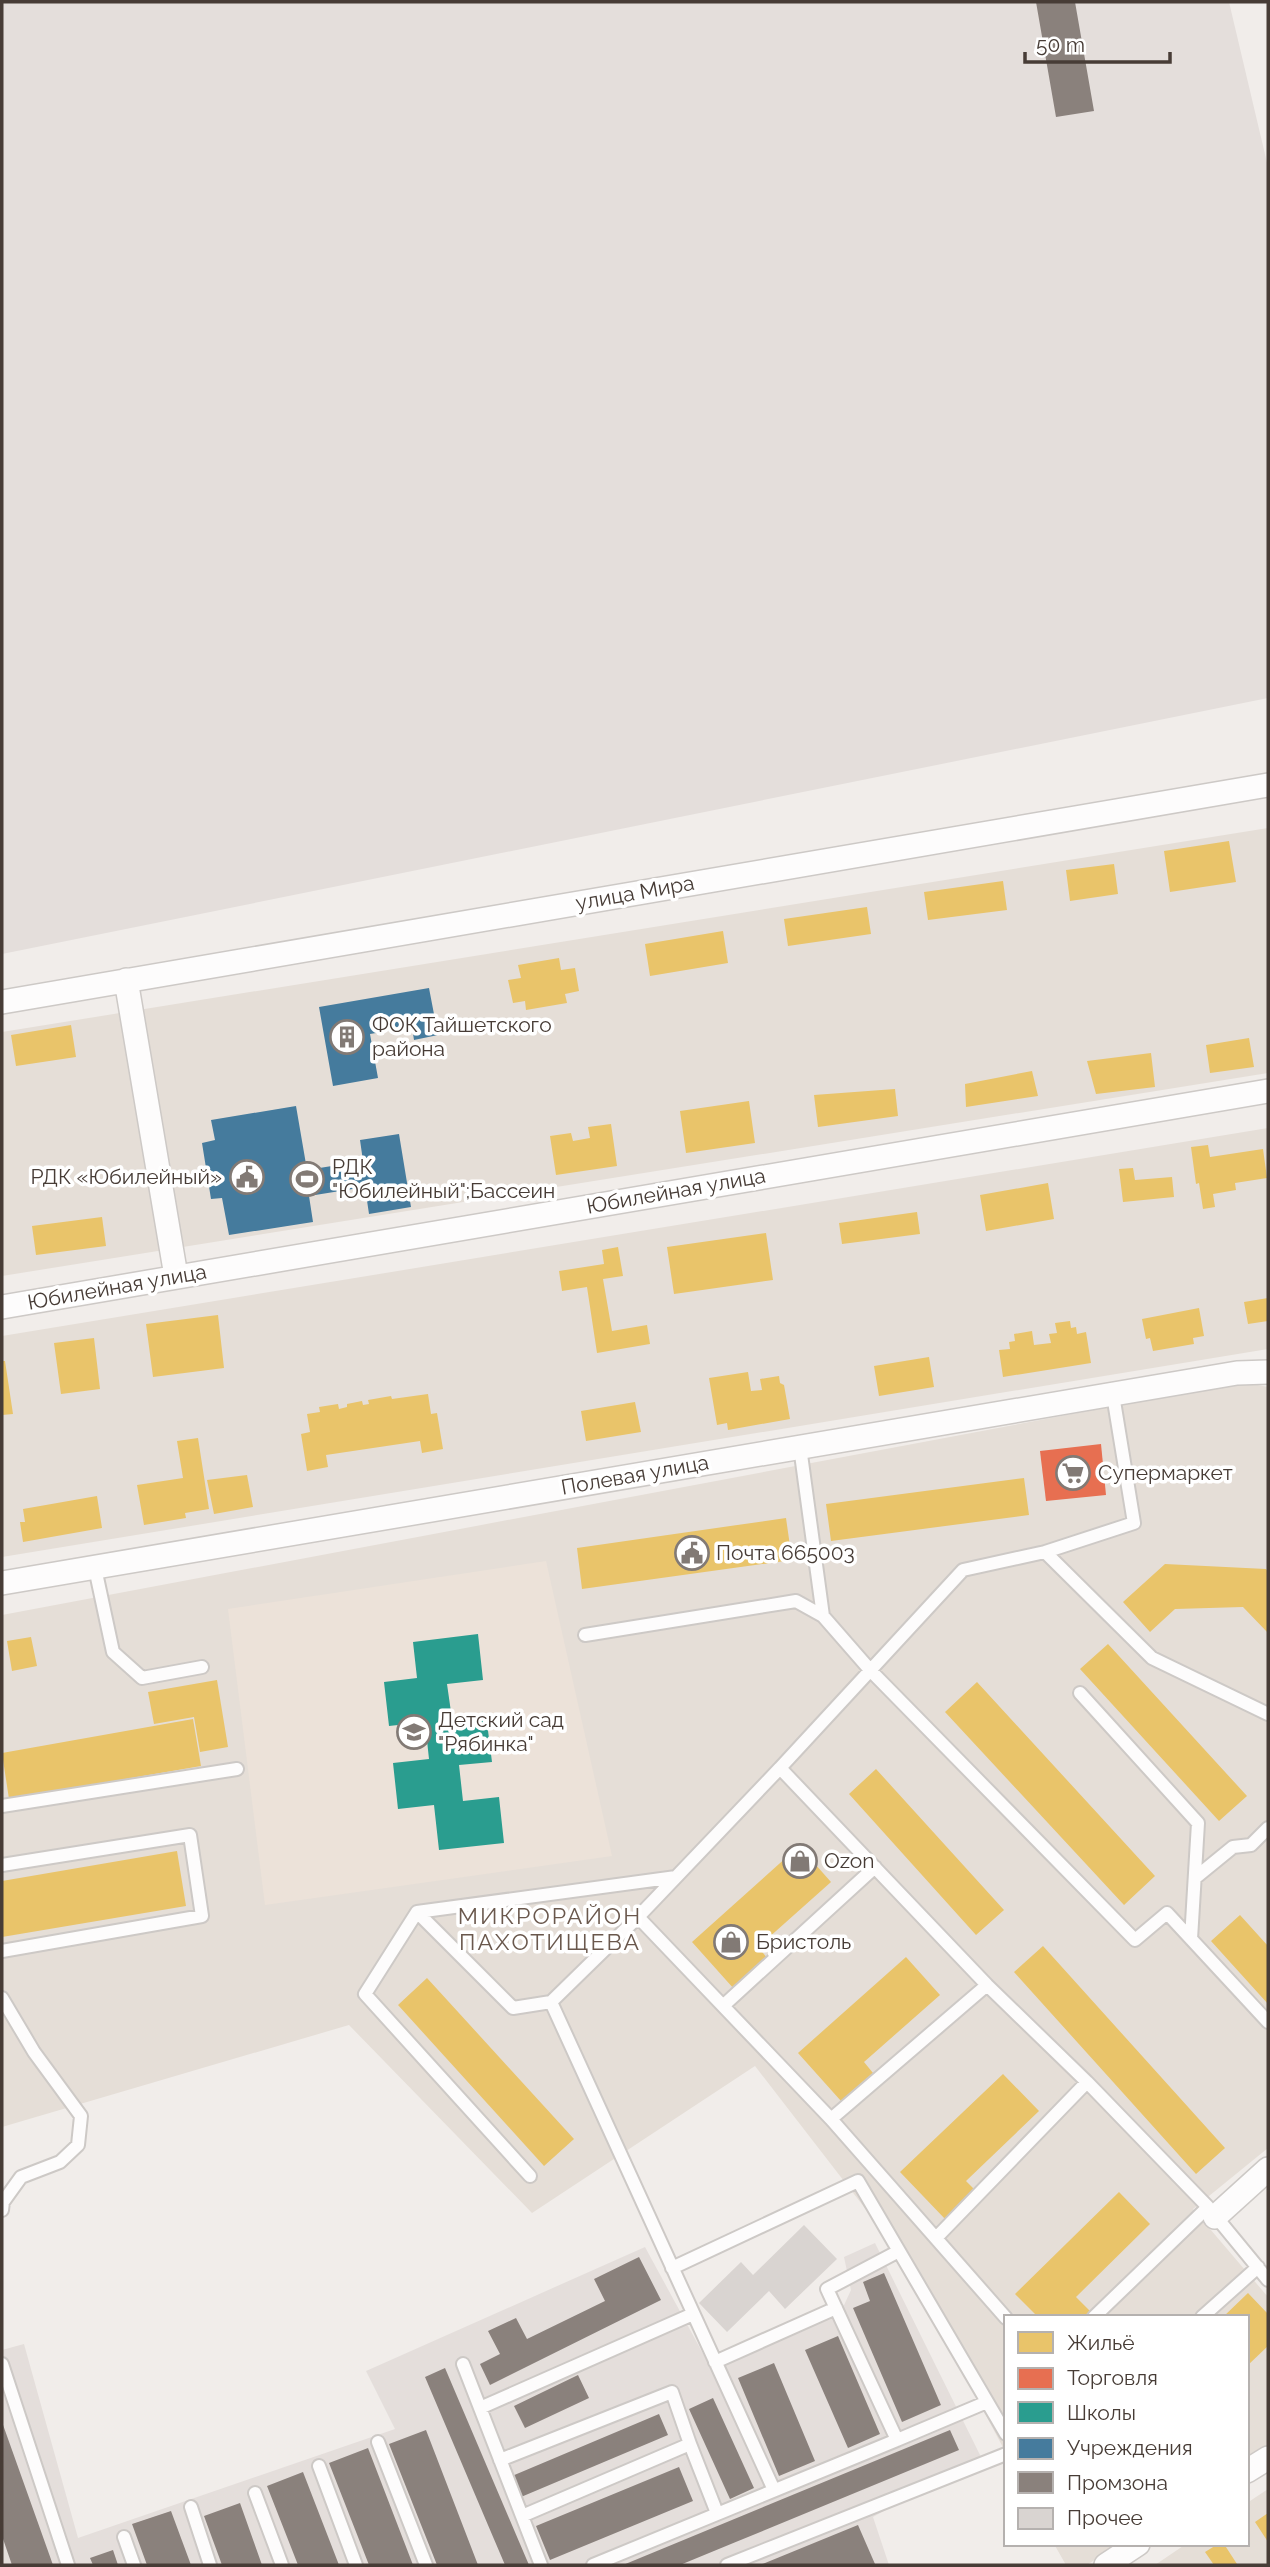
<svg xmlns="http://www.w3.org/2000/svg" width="1270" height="2567" viewBox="0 0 1270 2567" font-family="Raleway,sans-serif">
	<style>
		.residential { fill: #e5ded7 }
		.industrial { fill: #e4dedb }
		.education { fill: #ece2d9 }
		.homes { fill: #e9c46a }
		.shops { fill: #e76f51 }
		.schools { fill: #2a9d8f }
		.public { fill: #457b9d }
		.industry { fill: #8a817c }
		.building { fill: #d9d4d1 }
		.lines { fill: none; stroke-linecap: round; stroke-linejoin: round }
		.lane-casing { stroke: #cdc9c6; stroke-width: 16 }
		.street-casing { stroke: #cdc9c6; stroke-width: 26 }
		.lane { stroke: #fdfcfc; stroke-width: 12 }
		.street { stroke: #fdfcfc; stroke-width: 23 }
		.labels { text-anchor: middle; stroke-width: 7; stroke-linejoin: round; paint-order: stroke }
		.street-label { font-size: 21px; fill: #473c36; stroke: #fff }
		.poi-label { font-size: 21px; fill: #473c36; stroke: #fff; text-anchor: start }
		.neighbourhood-label { font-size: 23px; letter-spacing: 2px; fill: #6a584d; stroke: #fff }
	</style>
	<rect width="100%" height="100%" fill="#f1edea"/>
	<path class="residential" d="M 1268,828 L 1268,1073 L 2,1276 L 2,1032 Z
		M 1268,1128 L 1268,1349 L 2,1557 L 2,1336 Z
		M 1243,1382 L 1268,1387 L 1268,2148 L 1193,2209 L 1268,2297 L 1268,2445 L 1247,2459 L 1247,2317 L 1006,2317 L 1006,2453 L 898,2251 L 755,2066 L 532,2213 L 349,2025 L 2,2127 L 2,1615 Z
		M 1268,2489 L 1268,2565 L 1155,2565 L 1186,2544 L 1247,2544 L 1247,2503 Z
		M 1054,2544 L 1118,2544 L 1087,2565 L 1066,2565 Z"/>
	<path class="industrial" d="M 2,2 L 1229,2 L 1268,167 L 1268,698 L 2,954 Z
		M 875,2243 L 981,2457 L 873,2517 L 889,2565 L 2,2565 L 2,2350 L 24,2344 L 78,2538 L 395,2429 L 366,2371 L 645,2247 L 707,2361 L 839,2316 L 851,2290 L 844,2257 Z"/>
	<path class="education" d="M 546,1561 L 612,1856 L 265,1905 L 228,1609 Z"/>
	<path class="homes" d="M 1229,841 L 1236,882 L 1170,892 L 1164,851 Z
		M 1114,864 L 1118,894 L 1070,901 L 1066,870 Z
		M 1003,881 L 1007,910 L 928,920 L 924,892 Z
		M 867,907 L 871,934 L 788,946 L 784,919 Z
		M 723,931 L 728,963 L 650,976 L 645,944 Z
		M 559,958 L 561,970 L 575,968 L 579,991 L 565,994 L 567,1003 L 526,1010 L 525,1001 L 513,1003 L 508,980 L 521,978 L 518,965 Z
		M 71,1025 L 76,1057 L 16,1066 L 11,1035 Z
		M 1249,1038 L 1254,1067 L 1210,1073 L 1206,1045 Z
		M 1151,1053 L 1155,1087 L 1096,1094 L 1087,1061 Z
		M 1032,1071 L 1038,1096 L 966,1107 L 965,1084 Z
		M 895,1089 L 898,1116 L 818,1127 L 814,1095 Z
		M 749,1101 L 755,1143 L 686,1153 L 680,1111 Z
		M 611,1124 L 617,1166 L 556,1175 L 550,1136 L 571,1133 L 573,1141 L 590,1138 L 588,1127 Z
		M 1208,1145 L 1210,1157 L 1263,1149 L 1267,1178 L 1235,1183 L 1236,1190 L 1213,1194 L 1215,1207 L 1203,1209 L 1199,1183 L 1196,1184 L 1191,1147 Z
		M 1133,1168 L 1135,1180 L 1172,1177 L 1174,1197 L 1123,1202 L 1119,1169 Z
		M 1048,1183 L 1054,1219 L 986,1231 L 980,1195 Z
		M 917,1212 L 920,1234 L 842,1244 L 839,1223 Z
		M 102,1217 L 106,1246 L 36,1255 L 32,1226 Z
		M 766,1233 L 773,1280 L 674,1294 L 667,1247 Z
		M 618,1247 L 623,1276 L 603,1279 L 612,1331 L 647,1325 L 650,1344 L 597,1353 L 587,1287 L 562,1291 L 559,1271 L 604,1264 L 602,1250 Z
		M 1268,1298 L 1268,1321 L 1248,1324 L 1244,1302 Z
		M 1199,1308 L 1204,1336 L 1193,1338 L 1194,1344 L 1153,1351 L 1150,1338 L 1146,1339 L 1142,1319 Z
		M 218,1315 L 224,1368 L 153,1377 L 146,1324 Z
		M 1070,1321 L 1071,1328 L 1076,1327 L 1077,1334 L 1086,1332 L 1091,1363 L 1003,1377 L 999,1350 L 1010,1349 L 1009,1342 L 1015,1341 L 1014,1334 L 1032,1331 L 1034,1345 L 1051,1343 L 1049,1334 L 1057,1333 L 1055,1323 Z
		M 94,1338 L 100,1389 L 61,1394 L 54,1343 Z
		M 929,1357 L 934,1387 L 879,1396 L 874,1366 Z
		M 2,1361 L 5,1361 L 13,1414 L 2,1415 Z
		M 748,1372 L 751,1391 L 762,1390 L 760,1379 L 779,1376 L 780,1383 L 784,1385 L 790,1419 L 728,1430 L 727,1423 L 717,1425 L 709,1378 Z
		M 428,1394 L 431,1414 L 437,1413 L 443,1449 L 422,1453 L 420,1441 L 326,1455 L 328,1467 L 307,1471 L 301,1434 L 310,1432 L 307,1414 L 320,1412 L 319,1407 L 338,1404 L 339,1409 L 347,1407 L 347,1404 L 362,1401 L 363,1405 L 369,1404 L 368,1400 L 391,1396 L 392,1399 Z
		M 635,1402 L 641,1432 L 586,1441 L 581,1411 Z
		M 198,1438 L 209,1509 L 185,1513 L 186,1518 L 144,1525 L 137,1485 L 183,1478 L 177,1441 Z
		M 247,1475 L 253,1507 L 214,1514 L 207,1480 Z
		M 1024,1478 L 1029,1515 L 831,1541 L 826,1504 Z
		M 97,1496 L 102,1528 L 23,1542 L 20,1522 L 25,1522 L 23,1509 Z
		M 786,1518 L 792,1560 L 582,1589 L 577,1548 Z
		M 1165,1564 L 1266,1569 L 1268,1572 L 1268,1633 L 1243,1607 L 1175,1609 L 1150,1632 L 1123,1602 Z
		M 31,1637 L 37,1666 L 12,1671 L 7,1641 Z
		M 1108,1644 L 1247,1796 L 1219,1821 L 1080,1669 Z
		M 217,1680 L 228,1747 L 200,1752 L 194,1717 L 154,1724 L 148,1692 Z
		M 977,1682 L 1155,1876 L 1124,1905 L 945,1712 Z
		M 193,1719 L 201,1766 L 9,1799 L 2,1753 Z
		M 876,1769 L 1004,1910 L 976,1935 L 849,1794 Z
		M 799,1846 L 831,1882 L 758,1947 L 768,1959 L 734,1989 L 692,1942 Z
		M 177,1851 L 186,1906 L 2,1937 L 2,1881 Z
		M 1240,1915 L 1268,1946 L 1268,2004 L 1211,1941 Z
		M 1043,1946 L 1225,2148 L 1196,2174 L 1014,1972 Z
		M 906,1957 L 940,1995 L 864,2062 L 873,2073 L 841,2101 L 798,2053 Z
		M 427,1978 L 574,2139 L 544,2166 L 398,2005 Z
		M 1003,2074 L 1039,2111 L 966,2181 L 976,2191 L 946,2220 L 900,2172 Z
		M 1119,2192 L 1150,2224 L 1076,2297 L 1090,2311 L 1083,2317 L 1038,2317 L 1015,2294 Z
		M 1248,2293 L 1268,2314 L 1268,2346 L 1247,2366 L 1247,2317 L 1223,2317 Z
		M 1268,2513 L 1268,2542 L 1255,2522 Z
		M 1218,2544 L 1224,2544 L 1237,2564 L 1214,2565 L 1205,2552 Z"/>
	<path class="shops" d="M 1101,1444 L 1106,1495 L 1046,1501 L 1040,1451 Z"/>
	<path class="schools" d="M 478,1634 L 483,1680 L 447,1684 L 452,1719 L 486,1715 L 492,1762 L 459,1765 L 463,1801 L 499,1797 L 504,1843 L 439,1850 L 434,1805 L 398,1809 L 393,1763 L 429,1759 L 425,1722 L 389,1726 L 384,1682 L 417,1678 L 413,1642 Z"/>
	<path class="public" d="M 429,988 L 438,1035 L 414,1040 L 412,1027 L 370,1034 L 378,1078 L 333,1086 L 319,1007 Z
		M 296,1106 L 307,1170 L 363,1161 L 360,1140 L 399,1134 L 411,1207 L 369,1214 L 365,1187 L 309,1196 L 313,1222 L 229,1235 L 222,1198 L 211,1199 L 202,1143 L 215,1140 L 211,1120 Z"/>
	<path class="industry" d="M 1036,2 L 1075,2 L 1094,111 L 1056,117 Z
		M 639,2257 L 661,2300 L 490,2385 L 480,2364 L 500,2354 L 488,2331 L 516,2318 L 527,2339 L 605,2301 L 594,2279 Z
		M 884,2273 L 941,2405 L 902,2422 L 853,2308 L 870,2301 L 863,2282 Z
		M 838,2336 L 880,2434 L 848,2448 L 805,2350 Z
		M 774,2363 L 815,2461 L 779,2476 L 738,2378 Z
		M 445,2368 L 529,2565 L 505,2565 L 425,2377 Z
		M 578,2375 L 589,2398 L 525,2428 L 514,2406 Z
		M 713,2398 L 754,2488 L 730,2499 L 689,2409 Z
		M 659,2414 L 668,2435 L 521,2497 L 512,2476 Z
		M 2,2422 L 53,2565 L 12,2565 L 2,2536 Z
		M 426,2430 L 478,2565 L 437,2565 L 389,2444 Z
		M 950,2430 L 959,2450 L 680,2565 L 623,2565 Z
		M 368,2448 L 413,2565 L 369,2565 L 329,2463 Z
		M 679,2467 L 693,2501 L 550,2560 L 536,2526 Z
		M 303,2472 L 339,2565 L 298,2565 L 267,2486 Z
		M 240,2503 L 262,2565 L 222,2565 L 204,2516 Z
		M 171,2511 L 191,2565 L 147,2565 L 132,2524 Z
		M 858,2525 L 875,2564 L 760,2565 Z
		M 113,2550 L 118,2565 L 93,2565 L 90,2558 Z"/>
	<path class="building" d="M 804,2225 L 837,2259 L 785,2309 L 769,2291 L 727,2332 L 699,2303 L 741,2262 L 753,2275 Z"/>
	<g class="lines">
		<g class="lane-casing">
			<path id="lane" d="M 1113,1395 L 1134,1523 L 1045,1552 L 963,1570 L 780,1768 L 987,1985 L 1087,2082 L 1208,2207 L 1268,2280
				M 800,1447 L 823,1616
				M 1045,1552 L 1152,1658 L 1268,1714
				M 95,1568 L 113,1652 L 142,1678 L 202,1667
				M 585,1635 L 796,1601 L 823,1616 L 871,1671 L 1135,1940 L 1167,1913 L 1268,2022
				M 1080,1693 L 1198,1823 L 1191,1939
				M 2,1806 L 237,1769
				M 2,1865 L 190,1835 L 202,1916 L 2,1951
				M 1195,1878 L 1233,1847 L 1251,1845 L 1268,1828
				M 417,1912 L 676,1877
				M 638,1917 L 831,2119
				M 987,1985 L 831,2119 L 1006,2318
				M 2,1998 L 34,2052 L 81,2116 L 78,2145 L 60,2162 L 21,2177 L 3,2202 L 2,2210
				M 551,2002 L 774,2490
				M 724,2005 L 875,1867
				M 530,2176 L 365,1994 L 417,1912 L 513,2008 L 551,2002 L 638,1917 L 780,1768
				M 936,2238 L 1087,2082
				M 899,2251 L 827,2289 L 897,2440 L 987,2402
				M 672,2268 L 858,2181 L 1006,2434
				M 1094,2317 L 1208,2207
				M 1202,2317 L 1258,2267
				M 715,2362 L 836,2308
				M 2,2364 L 68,2565
				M 463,2364 L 541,2565
				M 480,2408 L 693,2314
				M 378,2442 L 426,2565
				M 500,2460 L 672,2392 L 690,2444
				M 319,2466 L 356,2565
				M 255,2493 L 282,2565
				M 191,2507 L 210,2565
				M 522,2516 L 690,2444 L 717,2513
				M 124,2537 L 134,2565
				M 593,2565 L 897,2440
				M 727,2565 L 1006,2454"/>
		</g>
		<g class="street-casing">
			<path id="street" d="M 126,980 L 176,1276
				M 2,1002 L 1268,785
				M 2,1307 L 1268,1091
				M 2,1583 L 1237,1373 L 1268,1372
				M 1215,2217 L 1268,2169
				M 1247,2471 L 1268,2458
				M 1106,2565 L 1138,2544"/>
		</g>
		<use href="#lane" class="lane"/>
		<use href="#street" class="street"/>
	</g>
	<defs>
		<g id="building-ring" transform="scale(1.75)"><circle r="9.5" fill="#fff" stroke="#827a75" stroke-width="1.5"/><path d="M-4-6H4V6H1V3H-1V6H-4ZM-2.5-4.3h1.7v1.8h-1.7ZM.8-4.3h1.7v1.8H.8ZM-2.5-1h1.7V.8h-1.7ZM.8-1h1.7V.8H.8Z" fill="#827a75"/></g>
		<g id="civic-ring" transform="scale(1.75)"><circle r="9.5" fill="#fff" stroke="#827a75" stroke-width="1.5"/><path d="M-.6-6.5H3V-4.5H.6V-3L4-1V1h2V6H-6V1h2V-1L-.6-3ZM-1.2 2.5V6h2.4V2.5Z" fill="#827a75"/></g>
		<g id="stadium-ring" transform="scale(1.75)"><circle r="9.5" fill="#fff" stroke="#827a75" stroke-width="1.5"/><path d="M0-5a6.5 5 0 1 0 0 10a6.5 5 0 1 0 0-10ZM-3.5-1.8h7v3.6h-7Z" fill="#827a75"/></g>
		<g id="supermarket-ring" transform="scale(1.75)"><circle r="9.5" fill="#fff" stroke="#827a75" stroke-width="1.5"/><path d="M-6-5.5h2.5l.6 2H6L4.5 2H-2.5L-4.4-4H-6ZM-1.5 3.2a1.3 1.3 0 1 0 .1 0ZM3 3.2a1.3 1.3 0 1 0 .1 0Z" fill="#827a75"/></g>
		<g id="school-ring" transform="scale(1.75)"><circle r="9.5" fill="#fff" stroke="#827a75" stroke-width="1.5"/><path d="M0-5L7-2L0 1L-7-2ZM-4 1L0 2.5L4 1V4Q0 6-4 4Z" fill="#827a75"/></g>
		<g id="shop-ring" transform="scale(1.75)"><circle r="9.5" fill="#fff" stroke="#827a75" stroke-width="1.5"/><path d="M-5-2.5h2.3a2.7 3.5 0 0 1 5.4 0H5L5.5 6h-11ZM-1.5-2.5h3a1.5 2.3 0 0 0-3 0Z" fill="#827a75"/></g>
	</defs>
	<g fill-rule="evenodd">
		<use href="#building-ring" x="347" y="1037"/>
		<use href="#civic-ring" x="247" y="1177"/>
		<use href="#stadium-ring" x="307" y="1179"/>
		<use href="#supermarket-ring" x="1073" y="1473"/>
		<use href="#civic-ring" x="692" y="1553"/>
		<use href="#school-ring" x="414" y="1732"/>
		<use href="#shop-ring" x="800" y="1861"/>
		<use href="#shop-ring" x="731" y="1942"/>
	</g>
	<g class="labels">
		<g class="street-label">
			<text transform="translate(635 893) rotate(-10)" y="7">улица Мира</text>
			<text transform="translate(676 1191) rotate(-10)" y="7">Юбилейная улица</text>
			<text transform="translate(117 1287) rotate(-10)" y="7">Юбилейная улица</text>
			<text transform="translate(635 1475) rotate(-10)" y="7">Полевая улица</text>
		</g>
		<g class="poi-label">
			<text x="372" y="1032">ФОК Тайшетского<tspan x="372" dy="24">района</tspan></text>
			<text x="332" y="1174">РДК<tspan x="332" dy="24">"Юбилейный";Бассеин</tspan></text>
			<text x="222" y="1184" text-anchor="end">РДК «Юбилейный»</text>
			<text x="1098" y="1480">Супермаркет</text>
			<text x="716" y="1560">Почта 665003</text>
			<text x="438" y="1727">Детский сад<tspan x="438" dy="24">"Рябинка"</tspan></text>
			<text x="824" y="1868">Ozon</text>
			<text x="756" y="1949">Бристоль</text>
		</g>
		<g class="neighbourhood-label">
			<text x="550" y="1924">МИКРОРАЙОН<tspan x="550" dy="26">ПАХОТИЩЕВА</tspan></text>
		</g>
	</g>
	<rect width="1270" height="2567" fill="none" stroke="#473c36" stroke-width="7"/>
	<rect x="1004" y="2315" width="245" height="231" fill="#ffffff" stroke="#b5b1af" stroke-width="2"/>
	<rect x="1018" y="2332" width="35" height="21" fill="#e9c46a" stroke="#b5b1af" stroke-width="2"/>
	<text x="1067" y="2350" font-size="21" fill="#473c36">Жильё</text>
	<rect x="1018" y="2368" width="35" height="21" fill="#e76f51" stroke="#b5b1af" stroke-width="2"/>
	<text x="1067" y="2385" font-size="21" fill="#473c36">Торговля</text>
	<rect x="1018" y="2402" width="35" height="21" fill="#2a9d8f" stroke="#b5b1af" stroke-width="2"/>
	<text x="1067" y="2420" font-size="21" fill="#473c36">Школы</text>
	<rect x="1018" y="2438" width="35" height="21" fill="#457b9d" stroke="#b5b1af" stroke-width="2"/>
	<text x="1067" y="2455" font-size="21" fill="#473c36">Учреждения</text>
	<rect x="1018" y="2472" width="35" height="21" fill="#8a817c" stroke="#b5b1af" stroke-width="2"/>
	<text x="1067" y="2490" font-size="21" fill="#473c36">Промзона</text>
	<rect x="1018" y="2508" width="35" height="21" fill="#d9d4d1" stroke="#b5b1af" stroke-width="2"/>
	<text x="1067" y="2525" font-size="21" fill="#473c36">Прочее</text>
	<path d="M1025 52v10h145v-10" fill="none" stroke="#473c36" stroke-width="3.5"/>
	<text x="1036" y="52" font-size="21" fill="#473c36" stroke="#ffffff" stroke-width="5" paint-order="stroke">50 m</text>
</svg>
